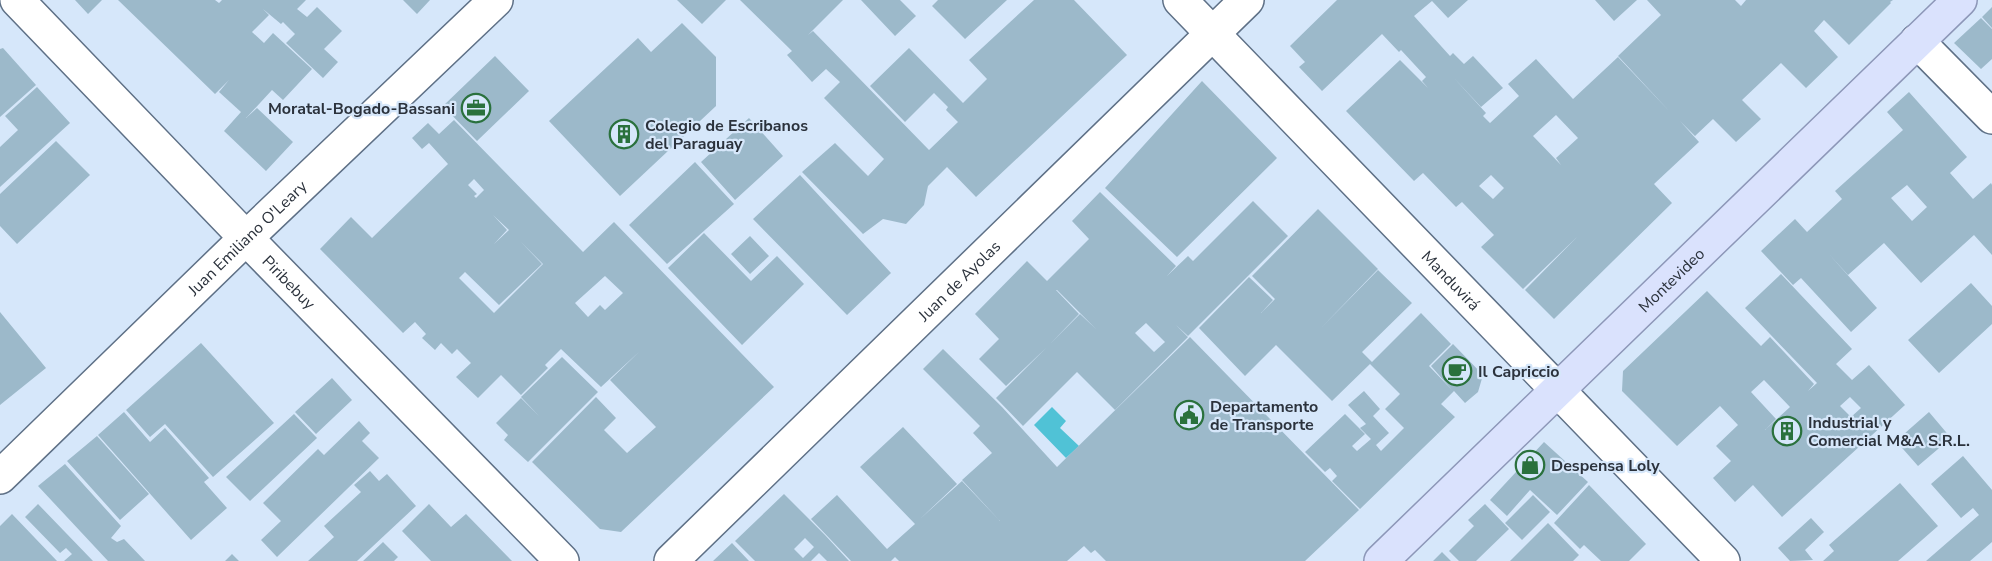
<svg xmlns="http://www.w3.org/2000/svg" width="1992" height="561" viewBox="0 0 1992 561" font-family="'Nunito Sans',sans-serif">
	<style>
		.water { fill: #50c2d6 }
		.building { fill: #9cb9ca; fill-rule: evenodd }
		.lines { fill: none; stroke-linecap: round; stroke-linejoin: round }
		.minor-casing { stroke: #5e7086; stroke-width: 36 }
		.major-casing { stroke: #8d97b8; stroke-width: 36 }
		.minor { stroke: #fff; stroke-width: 33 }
		.major { stroke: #dae2fd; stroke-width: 33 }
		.labels { text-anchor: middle; stroke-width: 4.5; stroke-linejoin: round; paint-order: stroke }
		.poi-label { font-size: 16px; font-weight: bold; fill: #2b323c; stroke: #d6e7fa; text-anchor: start }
		.street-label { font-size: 16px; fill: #2b323c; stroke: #d6e7fa }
	</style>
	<rect width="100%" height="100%" fill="#d6e7fa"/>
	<path class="water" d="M 1052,407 L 1066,421 L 1060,428 L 1079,446 L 1066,458 L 1034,425 Z"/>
	<path class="building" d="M 75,0 L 102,0 L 88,14 Z
		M 118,0 L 215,0 L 219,3 L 222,0 L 306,0 L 297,9 L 307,17 L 317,7 L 342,31 L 324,49 L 338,62 L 323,78 L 286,43 L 295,34 L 283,22 L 281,24 L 263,9 L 269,15 L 252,32 L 264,43 L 273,33 L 312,69 L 283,100 L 272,90 L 246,118 L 257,108 L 293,142 L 266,171 L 224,131 L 241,112 L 219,92 L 229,80 L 215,94 Z
		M 403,0 L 430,0 L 417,14 Z
		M 677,0 L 726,0 L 702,24 Z
		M 740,0 L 843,0 L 808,35 L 813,31 L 929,150 L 958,122 L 946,110 L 948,107 L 934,93 L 905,122 L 870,86 L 909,48 L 963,103 L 987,79 L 969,60 L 1034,0 L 1074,0 L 1127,55 L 976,197 L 947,167 L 928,186 L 924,205 L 906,224 L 883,219 L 863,234 L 802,172 L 835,143 L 868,176 L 884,159 L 824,98 L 840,82 L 826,69 L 812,82 L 787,55 L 792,51 Z
		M 861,0 L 900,0 L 916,16 L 895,36 Z
		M 938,0 L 1007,0 L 965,39 L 932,6 Z
		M 1337,0 L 1468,0 L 1448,18 L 1432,1 L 1414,16 L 1450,56 L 1453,53 L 1464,64 L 1473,56 L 1503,88 L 1481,107 L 1453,77 L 1486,113 L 1483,116 L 1490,123 L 1519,96 L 1508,84 L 1536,59 L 1573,99 L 1618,57 L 1671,113 L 1618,56 L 1661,15 L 1647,0 L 1735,0 L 1741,6 L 1746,0 L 1893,0 L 1890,2 L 1891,3 L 1849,45 L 1824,20 L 1814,31 L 1838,57 L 1806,88 L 1781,63 L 1742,100 L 1761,119 L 1736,142 L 1713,119 L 1695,136 L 1680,121 L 1699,142 L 1654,184 L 1672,203 L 1554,319 L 1525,290 L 1577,237 L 1523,289 L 1481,247 L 1494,235 L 1462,202 L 1456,207 L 1423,173 L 1414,181 L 1346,111 L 1400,60 L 1428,88 L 1422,81 L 1426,77 L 1401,50 L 1399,52 L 1382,34 L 1322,91 L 1299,67 L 1305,62 L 1290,46 ZM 1556,115 L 1578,138 L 1556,158 L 1561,165 L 1533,136 ZM 1491,175 L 1504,188 L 1493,199 L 1479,186 Z
		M 1595,0 L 1637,0 L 1614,21 Z
		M 1992,7 L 1992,28 L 1982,17 Z
		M 1981,18 L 1992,29 L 1992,59 L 1981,69 L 1954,43 Z
		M 682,23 L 716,57 L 716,106 L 620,196 L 549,121 L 638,38 L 651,52 Z
		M 3,48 L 36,85 L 0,117 L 0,49 Z
		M 495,56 L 529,91 L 477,141 L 443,106 Z
		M 1202,81 L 1277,158 L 1177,257 L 1105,188 Z
		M 37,87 L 70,123 L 0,187 L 0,147 L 18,130 L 5,116 Z
		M 1909,92 L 1967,157 L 1950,173 L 1973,199 L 1991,183 L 1992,185 L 1992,255 L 1974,235 L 1921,283 L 1884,243 L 1848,275 L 1828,253 L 1877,308 L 1851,332 L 1801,278 L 1793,285 L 1761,251 L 1795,219 L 1807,232 L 1842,199 L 1835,191 L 1903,130 L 1887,112 ZM 1907,185 L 1927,207 L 1912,221 L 1891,198 Z
		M 749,118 L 783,156 L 735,200 L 701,162 Z
		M 454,120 L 583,252 L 614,222 L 774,387 L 621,532 L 600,529 L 532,462 L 596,397 L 616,418 L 604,430 L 627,453 L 656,427 L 610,380 L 640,351 L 601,387 L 561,349 L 545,365 L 548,368 L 521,395 L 501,375 L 478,398 L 456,377 L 471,363 L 457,349 L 452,354 L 441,343 L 435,350 L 422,338 L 426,334 L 415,322 L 403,333 L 320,249 L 351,217 L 372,238 L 448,164 L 429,143 L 422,149 L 412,138 L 428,123 L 439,134 ZM 474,179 L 484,190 L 476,198 L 474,196 L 477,194 L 468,185 ZM 493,215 L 509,230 L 494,244 L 507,230 ZM 520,241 L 543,264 L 494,313 L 459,278 L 465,272 L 499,305 L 542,264 ZM 605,276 L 623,293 L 605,310 L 600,305 L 588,317 L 575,303 Z
		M 56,141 L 90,175 L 17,244 L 0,226 L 0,194 Z
		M 695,162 L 734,204 L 667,264 L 629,225 Z
		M 800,175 L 891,273 L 847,315 L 753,219 Z
		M 1100,192 L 1176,266 L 1167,276 L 1188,256 L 1193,261 L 1253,201 L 1288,236 L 1188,336 L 1176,325 L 1188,337 L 1115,410 L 1077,372 L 1023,426 L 996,398 L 1046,348 L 1006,386 L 979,359 L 999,339 L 975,314 L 1027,261 L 1047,281 L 1089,239 L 1072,221 ZM 1056,290 L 1057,290 L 1096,329 L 1080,314 L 1050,344 L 1079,314 ZM 1146,323 L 1165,342 L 1154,352 L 1135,333 Z
		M 1318,209 L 1378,269 L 1320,329 L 1378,270 L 1412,303 L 1362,352 L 1372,362 L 1421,313 L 1451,344 L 1429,366 L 1452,390 L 1431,366 L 1453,344 L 1483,375 L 1478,392 L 1465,403 L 1454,391 L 1441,404 L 1455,417 L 1360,509 L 1332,481 L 1337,476 L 1330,468 L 1325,472 L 1305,452 L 1345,414 L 1365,434 L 1352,446 L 1357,451 L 1371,439 L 1360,428 L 1366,424 L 1348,405 L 1364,391 L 1380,409 L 1373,416 L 1389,433 L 1376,445 L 1381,451 L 1404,428 L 1385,409 L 1400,394 L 1370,364 L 1332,401 L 1276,345 L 1245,376 L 1199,328 L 1249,277 L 1273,300 L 1261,313 L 1275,299 L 1252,276 Z
		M 704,233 L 751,281 L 777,256 L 804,284 L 742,345 L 668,268 Z
		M 750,236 L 769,256 L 750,274 L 731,254 Z
		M 1781,274 L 1852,349 L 1836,364 L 1852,380 L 1869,365 L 1905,405 L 1782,517 L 1753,485 L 1735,502 L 1713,478 L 1731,461 L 1716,446 L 1738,425 L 1720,406 L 1677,446 L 1622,391 L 1623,371 L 1707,291 L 1761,346 L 1770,337 L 1814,384 L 1808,391 L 1817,383 L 1745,308 ZM 1764,380 L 1790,407 L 1765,430 L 1776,419 L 1751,392 ZM 1850,397 L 1861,408 L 1851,417 L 1840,406 Z
		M 1971,283 L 1992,306 L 1992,324 L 1939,373 L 1908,340 Z
		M 0,312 L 46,368 L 0,405 Z
		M 1190,337 L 1359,510 L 1305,561 L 1106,561 L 1095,550 L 1091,553 L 1084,546 L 1067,561 L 899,561 L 895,557 L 891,561 L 851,561 L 811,519 L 837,495 L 887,549 L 915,524 L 860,467 L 903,427 L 957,484 L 920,519 L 962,481 L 1000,521 L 962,480 L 992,453 L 973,433 L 980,426 L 923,369 L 943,349 L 1002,407 L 1057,467 Z
		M 201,343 L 274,423 L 213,477 L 165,424 L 150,437 L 126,410 Z
		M 562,357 L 598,392 L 528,462 L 504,440 L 508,435 L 496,423 L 521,398 L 539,416 L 521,397 Z
		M 332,378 L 352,400 L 316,434 L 295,412 Z
		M 124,412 L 150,442 L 165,428 L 209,478 L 204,482 L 227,508 L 191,540 L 98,435 Z
		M 1929,412 L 1951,438 L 1918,466 L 1896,441 Z
		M 294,414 L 317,438 L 250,501 L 226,477 Z
		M 359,421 L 370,433 L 362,441 L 379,458 L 277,557 L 261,540 L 281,521 L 263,503 L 318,449 L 324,455 Z
		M 97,436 L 149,494 L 120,520 L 67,461 Z
		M 1544,442 L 1588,482 L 1557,515 L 1530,490 L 1507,516 L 1490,500 Z
		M 1963,456 L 1992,490 L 1992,542 L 1970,561 L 1926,561 L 1979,515 L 1973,508 L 1961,518 L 1931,484 Z
		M 65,464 L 121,526 L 111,538 L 117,542 L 124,539 L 145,561 L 108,561 L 38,486 Z
		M 370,471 L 379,481 L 387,474 L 416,506 L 357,561 L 308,561 L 334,537 L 324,526 L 361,492 L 354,485 Z
		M 1900,483 L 1938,526 L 1898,561 L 1823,561 L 1834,551 L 1829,545 Z
		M 1589,485 L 1646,544 L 1629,561 L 1601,561 L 1584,545 L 1580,549 L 1554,523 Z
		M 784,494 L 825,535 L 849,561 L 827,561 L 819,553 L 811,561 L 755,561 L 735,541 ZM 805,538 L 814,547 L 803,558 L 794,549 Z
		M 1533,495 L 1550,512 L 1522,540 L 1505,523 Z
		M 38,504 L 93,561 L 64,561 L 72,554 L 66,548 L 60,553 L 25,517 Z
		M 429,504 L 451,527 L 466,514 L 512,561 L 431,561 L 402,531 Z
		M 1485,504 L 1509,529 L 1476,561 L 1459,561 L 1449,551 L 1474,526 L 1468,520 Z
		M 12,514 L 57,561 L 0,561 L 0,526 Z
		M 1811,518 L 1824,532 L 1805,550 L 1813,560 L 1790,561 L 1778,548 Z
		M 1548,523 L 1579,555 L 1573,561 L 1510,561 Z
		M 383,542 L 398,557 L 394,561 L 363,561 Z
		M 732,543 L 749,561 L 713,561 Z
		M 1442,552 L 1451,561 L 1433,561 Z
		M 232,554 L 239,561 L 225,561 Z"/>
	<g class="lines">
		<g class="minor-casing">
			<g id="minor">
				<path id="s1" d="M 17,0 L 246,238 L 562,561"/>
				<path id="s2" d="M 1180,0 L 1723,561"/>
				<path d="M 1917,41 L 1992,117"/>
				<path id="s3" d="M 0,477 L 246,238 L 496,0"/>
				<path id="s4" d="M 671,561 L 1247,0"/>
			</g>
		</g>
		<g class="major-casing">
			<g id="major">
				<path id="s5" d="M 1381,561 L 1960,0"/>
			</g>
		</g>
		<use href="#minor" class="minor"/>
		<use href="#major" class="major"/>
	</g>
	<defs>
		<g id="office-ring" transform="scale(1.5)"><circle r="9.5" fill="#d6e7fa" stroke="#2a713d" stroke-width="1.5"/><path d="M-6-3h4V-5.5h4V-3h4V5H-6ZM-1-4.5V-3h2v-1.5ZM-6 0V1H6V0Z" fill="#2a713d"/></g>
		<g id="building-ring" transform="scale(1.5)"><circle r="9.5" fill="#d6e7fa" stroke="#2a713d" stroke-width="1.5"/><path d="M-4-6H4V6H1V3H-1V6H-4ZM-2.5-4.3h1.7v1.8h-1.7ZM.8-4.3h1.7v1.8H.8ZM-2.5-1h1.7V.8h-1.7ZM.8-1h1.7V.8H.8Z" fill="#2a713d"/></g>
		<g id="cafe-ring" transform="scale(1.5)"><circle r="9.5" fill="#d6e7fa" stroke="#2a713d" stroke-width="1.5"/><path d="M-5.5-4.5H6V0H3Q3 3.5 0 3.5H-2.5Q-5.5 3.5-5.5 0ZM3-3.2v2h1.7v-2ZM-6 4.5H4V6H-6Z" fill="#2a713d"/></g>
		<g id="civic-ring" transform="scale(1.5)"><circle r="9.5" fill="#d6e7fa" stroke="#2a713d" stroke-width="1.5"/><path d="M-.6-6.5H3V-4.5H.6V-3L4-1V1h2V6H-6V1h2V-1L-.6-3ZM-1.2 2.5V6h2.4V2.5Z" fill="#2a713d"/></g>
		<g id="shop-ring" transform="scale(1.5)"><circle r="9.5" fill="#d6e7fa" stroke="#2a713d" stroke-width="1.5"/><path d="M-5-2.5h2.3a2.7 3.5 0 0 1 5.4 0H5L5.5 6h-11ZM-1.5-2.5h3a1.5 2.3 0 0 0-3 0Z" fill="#2a713d"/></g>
	</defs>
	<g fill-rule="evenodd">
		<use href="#office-ring" x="476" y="108"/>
		<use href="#building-ring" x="624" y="134"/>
		<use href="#cafe-ring" x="1457" y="371"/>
		<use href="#civic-ring" x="1189" y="415"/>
		<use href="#building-ring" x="1787" y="431"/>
		<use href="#shop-ring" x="1530" y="465"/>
	</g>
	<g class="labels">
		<g class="poi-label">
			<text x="455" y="114" text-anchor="end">Moratal-Bogado-Bassani</text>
			<text x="645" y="131">Colegio de Escribanos<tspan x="645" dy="18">del Paraguay</tspan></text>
			<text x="1478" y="377">Il Capriccio</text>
			<text x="1210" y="412">Departamento<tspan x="1210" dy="18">de Transporte</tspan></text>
			<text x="1808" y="428">Industrial y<tspan x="1808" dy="18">Comercial M&amp;A S.R.L.</tspan></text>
			<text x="1551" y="471">Despensa Loly</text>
		</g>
		<g class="street-label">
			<text dy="6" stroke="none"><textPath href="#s3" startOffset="344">Juan Emiliano O'Leary</textPath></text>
			<text dy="6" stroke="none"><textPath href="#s4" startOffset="402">Juan de Ayolas</textPath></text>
			<text dy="6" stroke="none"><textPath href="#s2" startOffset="390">Manduvirá</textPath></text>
			<text dy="6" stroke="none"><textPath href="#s5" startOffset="404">Montevideo</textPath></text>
			<text dy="6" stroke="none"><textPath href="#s1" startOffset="392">Piribebuy</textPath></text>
		</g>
	</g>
</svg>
